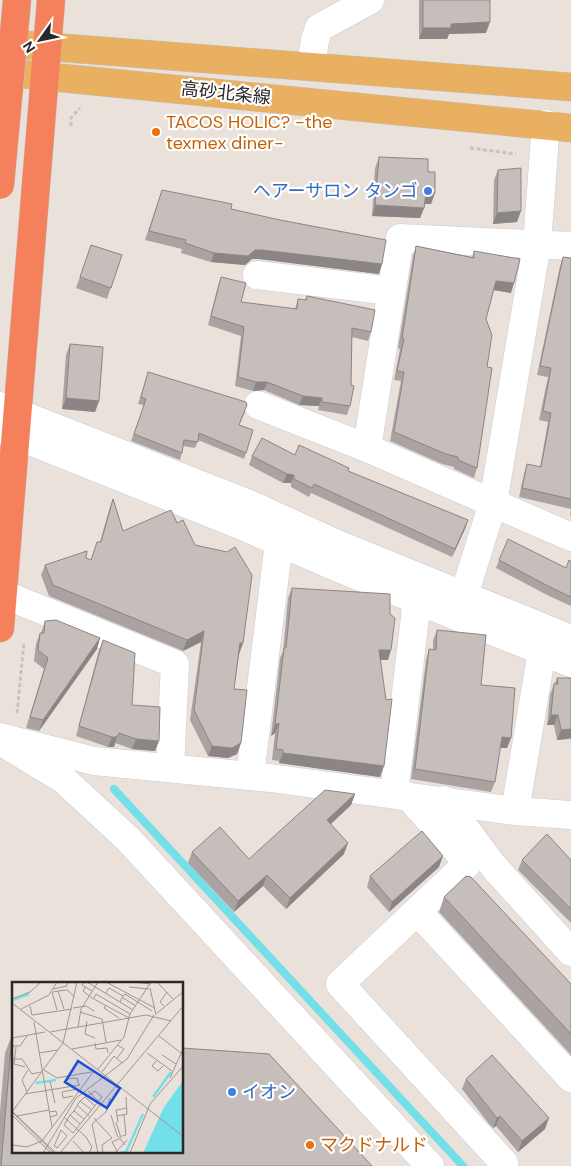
<svg xmlns="http://www.w3.org/2000/svg" width="571" height="1166" viewBox="0 0 571 1166" font-family="'DM Sans','Noto Sans JP',sans-serif">
	<style>
		.lines { fill: none; stroke-linecap: round; stroke-linejoin: round }
		.stream { stroke: #73dfe8; stroke-width: 8 }
		.street-casing { stroke: #c7cdd6; stroke-width: 29 }
		.secondary-casing { stroke: #c7cdd6; stroke-width: 29 }
		.primary-casing { stroke: #c3c3c3; stroke-width: 29 }
		.highway-casing { stroke: #c3c3c3; stroke-width: 29 }
		.path { stroke: #c3c3c3; stroke-width: 3; stroke-dasharray: 4 2.5; stroke-linecap: butt }
		.street { stroke: #fff; stroke-width: 28 }
		.secondary { stroke: #fff; stroke-width: 28 }
		.primary { stroke: #e9b062; stroke-width: 28 }
		.highway { stroke: #f5815c; stroke-width: 28 }
		.highway-bridge-casing { stroke: #c3c3c3; stroke-width: 29; stroke-linecap: butt }
		.highway-bridge { stroke: #f5815c; stroke-width: 28 }
		.wall { fill: #aaa3a1 }
		.shaded-wall { fill: #8b8583 }
		.building { fill: #c6bebb; stroke: #8b8583 }
		.food-dot { fill: #e8710a; stroke: #fff; stroke-width: 2 }
		.shop-dot { fill: #3f7fe0; stroke: #fff; stroke-width: 2 }
		.labels { text-anchor: middle; stroke-width: 4.5; stroke-linejoin: round; paint-order: stroke }
		.street-label { font-size: 18px; fill: #292929; stroke: #fff }
		.food-label { font-size: 18px; fill: #c56008; stroke: #fff; text-anchor: start }
		.shop-label { font-size: 18px; fill: #366cbe; stroke: #fff; text-anchor: end }
		.inset-river { fill: none; stroke: #73dfe8; stroke-width: 2.5 }
		.inset-road { fill: none; stroke: #9d9794; stroke-width: 1 }
		.view { fill: #1d4ed8; fill-opacity: 0.15; stroke: #1d4ed8; stroke-width: 2.5 }
		.inset-edge { fill: none; stroke: #292929; stroke-width: 2.5 }
	</style>
	<rect width="100%" height="100%" fill="#eae1db"/>
	<g class="lines">
		<path class="stream" d="M 114,789 L 463,1166"/>
		<g class="street-casing">
			<path id="street" d="M 311,66 L 315,40 L 319,28 L 370,0
				M 546,124 L 537,244 L 493,503 L 571,537
				M 257,275 L 391,291
				M 258,405 L 367,448
				M 0,406 L 249,504 L 337,544 L 571,639
				M 0,429 L 240,525 L 329,564 L 571,663
				M 3,594 L 175,664 L 170,768
				M 464,595 L 493,503 L 367,448 L 400,238 L 571,246
				M 0,737 L 94,761 L 270,778 L 515,811 L 571,815
				M 250,776 L 279,542
				M 394,794 L 417,600
				M 408,796 L 468,863 L 340,984 L 504,1163
				M 444,800 L 494,867 L 571,952
				M 515,811 L 545,633
				M 417,911 L 571,1078"/>
		</g>
		<g class="secondary-casing">
			<path id="secondary" d="M 0,741 L 63,779 L 128,839 L 430,1166"/>
		</g>
		<g class="primary-casing">
			<path id="primary" d="M 0,43 L 571,87
				M 0,72 L 571,128"/>
		</g>
		<g class="highway-casing">
			<path id="highway" d="M 0,628 L 51,0"/>
		</g>
		<path class="path" d="M 71,126 L 71,118 L 80,108
			M 470,148 L 516,154
			M 17,713 L 24,642"/>
		<use href="#street" class="street"/>
		<use href="#secondary" class="secondary"/>
		<use href="#primary" class="primary"/>
		<use href="#highway" class="highway"/>
		<g class="highway-bridge-casing">
			<path id="highway-bridge" d="M 0,185 L 17,0"/>
		</g>
		<use href="#highway-bridge" class="highway-bridge"/>
	</g>
	<path class="wall" d="M 419,0 L 490,0 L 486,33 L 449,34 L 447,39 L 419,39 Z
		M 379,157 L 428,172 L 435,193 L 431,204 L 425,204 L 424,208 L 420,218 L 372,216 L 375,168 Z
		M 498,170 L 517,222 L 493,224 L 494,180 Z
		M 162,190 L 231,209 L 379,274 L 259,259 L 252,259 L 245,265 L 211,262 L 181,253 L 182,249 L 145,240 Z
		M 91,245 L 122,255 L 107,299 L 76,288 Z
		M 416,246 L 472,257 L 474,251 L 511,293 L 494,290 L 486,319 L 487,367 L 477,468 L 474,478 L 454,469 L 454,467 L 442,464 L 390,441 L 401,381 L 394,380 L 400,349 L 398,348 L 413,256 Z
		M 563,257 L 571,258 L 571,516 L 570,516 L 571,509 L 519,497 L 524,474 L 527,464 L 540,467 L 548,422 L 539,420 L 548,377 L 537,375 L 560,266 Z
		M 221,277 L 241,302 L 295,309 L 298,299 L 305,300 L 307,296 L 371,332 L 368,341 L 352,337 L 350,406 L 347,415 L 318,410 L 319,406 L 299,405 L 264,390 L 253,391 L 235,386 L 241,336 L 208,325 L 218,286 Z
		M 70,344 L 99,401 L 95,412 L 62,409 L 66,355 Z
		M 148,372 L 245,412 L 239,425 L 253,430 L 244,459 L 198,440 L 195,448 L 183,446 L 182,453 L 180,460 L 131,441 L 144,405 L 138,404 Z
		M 295,455 L 348,471 L 468,520 L 465,529 L 452,557 L 311,493 L 309,497 L 291,487 L 291,483 L 283,483 L 249,465 L 252,456 Z
		M 113,499 L 123,531 L 177,523 L 243,643 L 239,654 L 234,689 L 241,743 L 237,754 L 228,758 L 208,756 L 190,720 L 201,642 L 183,651 L 49,596 L 41,575 L 45,565 L 91,559 L 100,542 L 109,510 Z
		M 499,560 L 566,568 L 571,561 L 571,606 L 547,595 L 496,568 Z
		M 292,588 L 388,660 L 381,660 L 380,777 L 279,763 L 279,761 L 272,760 L 275,733 L 271,736 L 280,658 L 283,651 L 288,598 Z
		M 45,621 L 100,638 L 97,649 L 39,731 L 26,728 L 44,669 L 34,661 L 36,644 L 40,633 L 41,633 Z
		M 437,630 L 481,685 L 511,738 L 507,748 L 500,748 L 495,782 L 491,792 L 411,779 L 426,660 L 429,649 L 433,649 L 433,640 Z
		M 103,640 L 132,705 L 155,751 L 132,749 L 115,743 L 114,747 L 108,747 L 76,736 L 99,650 Z
		M 557,678 L 571,678 L 571,739 L 557,740 L 554,725 L 547,725 L 550,694 Z
		M 355,794 L 351,805 L 331,824 L 344,854 L 286,909 L 263,886 L 234,912 L 188,863 L 192,852 L 249,859 Z
		M 522,860 L 571,860 L 571,923 L 518,870 Z
		M 439,867 L 389,912 L 367,887 L 370,876 Z
		M 444,897 L 571,984 L 571,1055 L 439,912 Z
		M 12,1035 L 372,1166 L 0,1166 L 0,1112 L 5,1053 Z
		M 466,1079 L 545,1129 L 518,1152 L 496,1126 L 493,1128 L 489,1124 L 462,1089 Z"/>
	<path class="shaded-wall" d="M 490,22 L 486,33 L 449,34 L 447,39 L 419,39 L 423,28 L 451,24 Z
		M 426,193 L 435,193 L 431,204 L 422,204 Z
		M 375,205 L 424,208 L 420,218 L 372,216 Z
		M 521,211 L 517,222 L 493,224 L 497,213 Z
		M 255,250 L 262,250 L 382,264 L 379,274 L 259,259 L 252,259 L 245,265 L 211,262 L 214,253 Z
		M 496,281 L 514,283 L 511,293 L 493,290 Z
		M 256,382 L 267,382 L 264,390 L 253,391 Z
		M 303,396 L 322,398 L 319,406 L 299,405 Z
		M 66,398 L 99,401 L 95,412 L 62,409 Z
		M 287,474 L 294,475 L 291,483 L 283,483 Z
		M 468,520 L 465,529 L 452,557 L 455,549 Z
		M 204,631 L 201,642 L 183,651 L 187,640 Z
		M 100,638 L 97,649 L 39,731 L 43,720 Z
		M 240,643 L 243,643 L 239,654 L 236,653 Z
		M 379,650 L 391,650 L 388,660 L 376,660 Z
		M 551,715 L 558,715 L 554,725 L 547,725 Z
		M 279,723 L 275,733 L 271,736 L 275,725 Z
		M 571,729 L 571,738 L 557,740 L 561,730 Z
		M 112,737 L 117,737 L 114,747 L 108,747 Z
		M 502,737 L 511,738 L 507,748 L 498,748 Z
		M 136,739 L 159,741 L 155,751 L 132,749 Z
		M 241,743 L 237,754 L 228,758 L 208,756 L 212,746 Z
		M 283,753 L 384,766 L 380,777 L 279,763 Z
		M 355,794 L 351,805 L 323,831 L 327,820 Z
		M 348,843 L 344,854 L 286,909 L 290,898 Z
		M 443,856 L 439,867 L 389,912 L 392,902 Z
		M 267,875 L 263,886 L 234,912 L 238,901 Z
		M 500,1116 L 496,1126 L 493,1128 L 497,1118 Z
		M 549,1118 L 545,1129 L 518,1152 L 522,1141 Z"/>
	<path class="building" d="M 423,0 L 490,0 L 490,22 L 451,24 L 451,28 L 423,28 Z
		M 379,157 L 428,159 L 428,172 L 435,172 L 435,193 L 426,193 L 424,208 L 375,205 Z
		M 521,168 L 521,211 L 497,213 L 498,170 Z
		M 162,190 L 232,204 L 231,209 L 280,220 L 386,240 L 382,264 L 262,250 L 255,250 L 248,256 L 214,253 L 185,243 L 186,240 L 149,231 Z
		M 91,245 L 122,255 L 111,288 L 80,277 Z
		M 416,246 L 474,258 L 474,251 L 520,259 L 514,283 L 496,281 L 486,319 L 492,335 L 487,367 L 492,368 L 477,468 L 458,460 L 458,457 L 446,454 L 394,432 L 404,372 L 397,371 L 404,339 L 402,339 Z
		M 563,257 L 571,258 L 571,499 L 522,488 L 527,464 L 541,467 L 551,413 L 543,411 L 551,368 L 540,366 Z
		M 221,277 L 246,283 L 241,302 L 297,309 L 298,299 L 306,300 L 307,296 L 375,310 L 371,332 L 352,328 L 351,385 L 354,386 L 350,406 L 322,402 L 322,398 L 303,396 L 267,382 L 256,382 L 238,377 L 244,327 L 211,316 Z
		M 70,344 L 103,347 L 99,401 L 66,398 Z
		M 148,372 L 246,402 L 247,405 L 239,425 L 253,430 L 246,453 L 199,433 L 198,442 L 184,440 L 182,453 L 134,434 L 146,399 L 141,397 Z
		M 262,438 L 295,455 L 299,445 L 349,468 L 348,471 L 468,520 L 455,549 L 314,484 L 312,488 L 294,479 L 294,475 L 287,474 L 252,456 Z
		M 113,499 L 123,531 L 171,510 L 177,523 L 183,520 L 195,545 L 227,552 L 235,547 L 252,575 L 243,643 L 240,643 L 234,689 L 247,690 L 241,743 L 232,748 L 212,746 L 194,710 L 204,631 L 187,640 L 53,585 L 45,565 L 87,551 L 86,558 L 91,560 L 97,542 L 101,542 Z
		M 508,539 L 566,568 L 569,560 L 571,561 L 571,597 L 550,587 L 499,560 Z
		M 292,588 L 390,594 L 390,614 L 395,618 L 391,650 L 379,650 L 386,700 L 392,699 L 384,766 L 283,753 L 283,750 L 276,749 L 279,723 L 275,725 L 284,648 L 286,648 Z
		M 56,620 L 100,638 L 43,720 L 30,717 L 48,658 L 38,650 L 40,633 L 44,633 L 45,621 Z
		M 437,630 L 486,635 L 481,685 L 515,688 L 511,738 L 502,737 L 495,782 L 415,769 L 429,649 L 436,650 Z
		M 103,640 L 135,653 L 132,705 L 160,707 L 159,741 L 136,739 L 119,733 L 117,737 L 112,737 L 79,726 Z
		M 557,678 L 571,678 L 571,729 L 561,730 L 558,715 L 551,715 L 554,684 L 558,684 Z
		M 325,790 L 355,794 L 327,820 L 348,843 L 290,898 L 267,875 L 238,901 L 192,852 L 220,827 L 249,859 Z
		M 422,831 L 443,856 L 392,902 L 370,876 Z
		M 547,834 L 571,860 L 571,909 L 522,860 Z
		M 466,876 L 471,877 L 571,984 L 571,1034 L 444,897 Z
		M 12,1035 L 14,1036 L 14,1152 L 182,1152 L 182,1048 L 269,1054 L 372,1166 L 1,1166 Z
		M 492,1055 L 549,1118 L 522,1141 L 500,1116 L 497,1118 L 493,1113 L 466,1079 Z"/>
	<g class="food-dot">
		<circle cx="156" cy="132" r="5"/>
		<circle cx="310" cy="1145" r="5"/>
	</g>
	<g class="shop-dot">
		<circle cx="428" cy="191" r="5"/>
		<circle cx="232" cy="1092" r="5"/>
	</g>
	<g class="labels">
		<g class="street-label">
			<text transform="translate(226 93) rotate(6)" y="6">高砂北条線</text>
		</g>
		<g class="food-label">
			<text x="166" y="128">TACOS HOLIC? -the<tspan x="166" dy="21">texmex diner-</tspan></text>
			<text x="320" y="1151">マクドナルド</text>
		</g>
		<g class="shop-label">
			<text x="418" y="197">ヘアーサロン タンゴ</text>
			<text x="242" y="1098" text-anchor="start">イオン</text>
		</g>
	</g>
	<g transform="translate(12 982)">
		<rect width="171" height="171" fill="#eae1db"/>
		<path d="M 171,99 L 171,171 L 131,171 L 152,125 Z" fill="#73dfe8"/>
		<path class="inset-river" d="M 0,18 L 17,12M 24,101 L 44,98M 141,115 L 159,90M 109,171 L 114,170 L 131,132"/>
		<path class="inset-road" d="M 72,0 L 70,3 L 80,9M 75,0 L 121,28M 94,0 L 143,26M 120,0 L 139,2M 145,0 L 161,17M 73,5 L 71,9 L 80,16 L 117,36M 117,5 L 137,7M 138,6 L 144,33M 41,7 L 55,4 L 55,0M 46,9 L 55,8 L 63,15M 40,10 L 45,28M 41,10 L 46,9 L 52,27M 94,11 L 97,6 L 111,14 L 108,20M 111,14 L 113,12 L 140,29M 82,16 L 84,12 L 118,32M 111,16 L 124,24M 0,17 L 18,10 L 29,0M 0,21 L 172,155M 94,23 L 92,26 L 107,36M 18,24 L 20,33 L 60,27M 152,24 L 148,20 L 155,10M 61,26 L 74,24 L 82,29M 9,27 L 37,13 L 45,0M 68,30 L 90,37 L 94,60M 145,31 L 172,9M 75,39 L 73,52 L 83,56M 22,40 L 40,145M 66,45 L 69,27 L 86,0M 38,50 L 134,33 L 159,39M 147,54 L 169,71M 0,56 L 33,50M 83,61 L 84,67 L 95,66 L 96,71M 105,63 L 112,67 L 105,76M 0,64 L 8,64 L 15,54M 4,65 L 2,82 L 13,85M 60,67 L 109,58M 27,71 L 46,68M 135,71 L 160,89M 150,73 L 164,82M 0,77 L 10,77 L 20,92 L 29,90M 144,79 L 140,84 L 146,89 L 151,84M 86,87 L 112,55 L 118,32 L 139,0M 32,88 L 45,96 L 79,90M 90,90 L 102,74 L 110,81M 158,96 L 172,65M 55,97 L 65,96 L 67,103M 38,99 L 43,121M 15,110 L 10,98 L 16,88M 13,112 L 68,103M 61,114 L 51,116 L 50,110 L 65,107M 73,115 L 68,119 L 80,128M 68,119 L 62,129 L 72,137M 65,123 L 77,134M 83,124 L 73,115 L 79,112 L 88,121M 0,129 L 44,171M 62,129 L 58,133 L 68,142M 0,130 L 51,61 L 65,0M 0,130 L 42,171M 37,130 L 44,129 L 45,133 L 38,135M 0,133 L 39,171M 58,133 L 55,138 L 74,155 L 80,165 L 77,171M 99,133 L 105,153 L 113,163M 5,134 L 37,128M 105,134 L 115,132 L 114,115M 52,135 L 55,138 L 52,143 L 61,151 L 90,115 L 83,109 L 79,112 L 76,109M 82,136 L 100,156 L 90,163 L 91,171M 104,140 L 109,156M 106,140 L 104,128 L 115,126M 49,148 L 55,154 L 45,166 L 42,164 ZM 110,154 L 114,153 L 112,133M 61,159 L 72,171M 0,163 L 15,165 L 30,159 L 82,89M 105,169 L 100,160 L 107,157M 31,171 L 64,116 L 115,77 L 142,33M 48,171 L 172,23M 86,171 L 80,142 L 94,130 L 98,116M 103,171 L 115,158M 118,171 L 138,122 L 172,83"/>
		<path class="view" d="M 66,79 L 108,106 L 95,126 L 53,100 Z"/>
		<rect width="171" height="171" class="inset-edge"/>
	</g>
	<g transform="translate(40 40) rotate(237)" stroke="#ffffff" stroke-width="4" paint-order="stroke">
	<path d="M0-4L9 19L0 12L-9 19Z" fill="#292929"/>
	<text y="-8" font-size="14" font-weight="bold" text-anchor="middle" fill="#292929">N</text>
	</g>
</svg>
